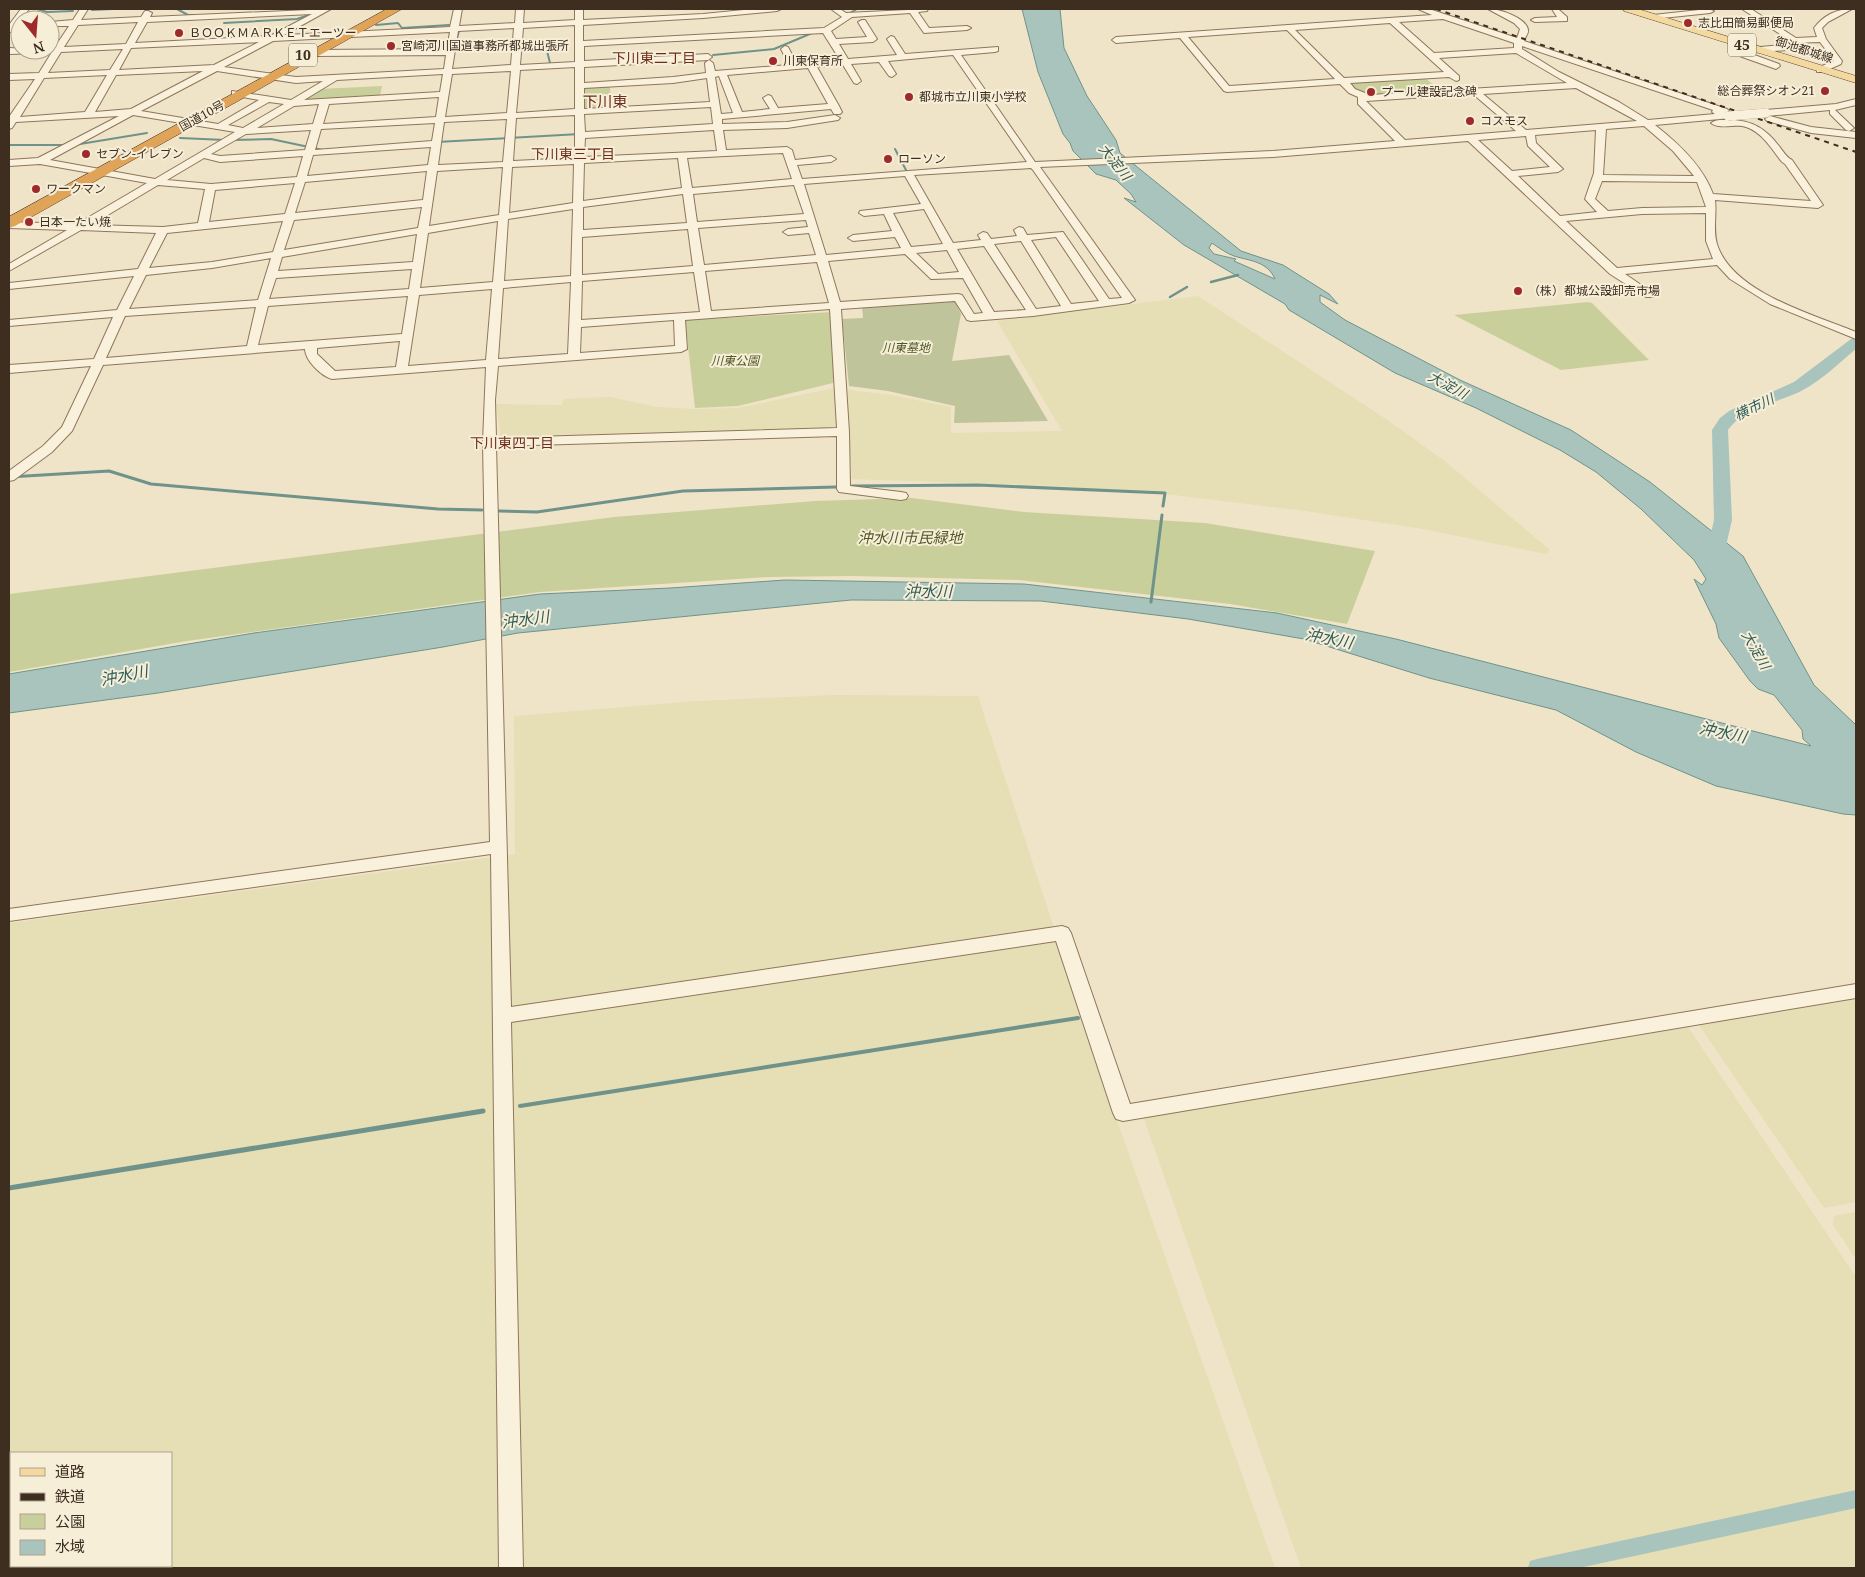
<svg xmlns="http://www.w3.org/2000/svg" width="1865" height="1577" viewBox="0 0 1865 1577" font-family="'Noto Serif','Noto Sans JP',serif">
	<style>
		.farmland { fill: #e6deb5; fill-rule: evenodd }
		.green { fill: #c9cf9b }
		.cemetery { fill: #bfc49a }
		.water { fill: #a9c4bc; stroke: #6f938a; fill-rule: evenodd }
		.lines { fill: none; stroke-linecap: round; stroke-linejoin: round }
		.stream-far4 { stroke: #6f938a; stroke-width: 2 }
		.stream-far3 { stroke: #6f938a; stroke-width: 2.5 }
		.stream-far2 { stroke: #6f938a; stroke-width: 3 }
		.stream-far1 { stroke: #6f938a; stroke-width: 4 }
		.stream { stroke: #6f938a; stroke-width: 5 }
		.canal { fill: #a9c4bc; fill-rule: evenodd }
		.river { fill: #a9c4bc; fill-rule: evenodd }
		.minor-casing { stroke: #8d765c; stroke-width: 2 }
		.major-casing { stroke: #5b4430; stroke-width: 1 }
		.highway-casing { stroke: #5b4430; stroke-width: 1 }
		.minor { fill: #faf1dc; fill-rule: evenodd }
		.major { fill: #f3d9a0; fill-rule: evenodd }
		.highway { fill: #e0a458; fill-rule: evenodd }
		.rail { stroke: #3d2e20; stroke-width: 2; stroke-dasharray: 5 5; stroke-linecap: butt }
		.minor-bridge-casing { stroke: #8d765c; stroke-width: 9; stroke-linecap: butt }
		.minor-bridge { stroke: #faf1dc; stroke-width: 9 }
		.poi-dot { fill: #9e2a2b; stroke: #f7eed8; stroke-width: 2 }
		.labels { text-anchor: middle; stroke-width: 4; stroke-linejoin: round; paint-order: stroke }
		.far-poi-label { font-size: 12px; fill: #3d2e20; stroke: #f7eed8; text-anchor: start }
		.far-street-label { font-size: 12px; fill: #3d2e20; stroke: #f7eed8 }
		.far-park-label { font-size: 12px; font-style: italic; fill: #4d5a26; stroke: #f7eed8 }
		.shield { fill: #f7eed8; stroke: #756857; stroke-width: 1 }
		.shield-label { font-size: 14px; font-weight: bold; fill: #3d2e20 }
		.far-neighbourhood-label { font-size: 14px; fill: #6b2e1e; stroke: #f7eed8 }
		.far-water-label { font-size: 14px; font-style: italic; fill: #2f5d5a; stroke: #f7eed8 }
		.far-quarter-label { font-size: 15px; fill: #6b2e1e; stroke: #f7eed8 }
		.park-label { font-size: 15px; font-style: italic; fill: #4d5a26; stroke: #f7eed8 }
		.water-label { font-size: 16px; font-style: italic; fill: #2f5d5a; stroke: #f7eed8 }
	</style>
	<rect width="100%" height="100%" fill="#f0e4c8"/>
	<path class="farmland" d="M 1198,296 L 1386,419 L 1446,462 L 1550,550 L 1546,554 L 1423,529 L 1305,511 L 1174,495 L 1057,486 L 852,479 L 849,436 L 501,439 L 496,404 L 562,405 L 564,399 L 610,397 L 658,407 L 694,409 L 738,408 L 834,388 L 891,395 L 951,407 L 951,433 L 1062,431 L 997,321 Z
		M 834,695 L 978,696 L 1119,1126 L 1275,1568 L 9,1568 L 9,923 L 515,854 L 514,716 L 698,701 ZM 11,1453 L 171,1453 L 171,1566 L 11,1566 Z
		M 1856,997 L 1856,1202 L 1824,1208 L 1699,1025 Z
		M 1688,1027 L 1856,1277 L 1856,1568 L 1301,1568 L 1142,1113 Z
		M 1856,1212 L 1856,1259 L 1833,1225 L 1834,1216 Z"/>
	<path class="green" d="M 1424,77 L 1443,93 L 1380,98 L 1359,93 L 1349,82 Z
		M 382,86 L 380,96 L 303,101 L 319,89 Z
		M 610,86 L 611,107 L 582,108 L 582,87 Z
		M 1588,302 L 1592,303 L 1649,360 L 1561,370 L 1454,315 Z
		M 833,312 L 833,383 L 738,406 L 695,408 L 685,320 Z
		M 912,498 L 1024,512 L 1205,523 L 1375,551 L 1347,624 L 1230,604 L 1019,580 L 853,576 L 769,577 L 540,592 L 187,641 L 9,672 L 9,594 L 614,517 L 815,501 Z"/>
	<path class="cemetery" d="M 954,299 L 961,314 L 952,361 L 1009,355 L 1048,421 L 954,423 L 955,406 L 888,391 L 849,386 L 842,319 L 863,318 L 862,306 Z"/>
	<path class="water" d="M 1022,9 L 1060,9 L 1064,48 L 1087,96 L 1116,140 L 1120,153 L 1241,251 L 1283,265 L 1329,294 L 1338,304 L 1320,295 L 1320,302 L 1345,320 L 1460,380 L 1571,430 L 1650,482 L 1743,556 L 1814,685 L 1856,725 L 1856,815 L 1843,814 L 1716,786 L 1636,752 L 1556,710 L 1429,678 L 1304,639 L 1188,619 L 1041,601 L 851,600 L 518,633 L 443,647 L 158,693 L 9,713 L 9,674 L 254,633 L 540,594 L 670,588 L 785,580 L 1024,584 L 1277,613 L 1396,639 L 1811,746 L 1803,739 L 1802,730 L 1774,695 L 1758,689 L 1750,681 L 1719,638 L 1716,624 L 1694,579 L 1702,585 L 1706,579 L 1694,560 L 1641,509 L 1596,472 L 1560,450 L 1476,408 L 1395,373 L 1289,310 L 1285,304 L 1184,245 L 1124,198 L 1136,202 L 1131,194 L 1116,180 L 1096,174 L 1073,151 L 1070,143 L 1063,134 L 1038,72 ZM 1212,243 C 1219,248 1226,253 1234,256 C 1250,261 1267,261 1275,279 L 1234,261 L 1236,259 L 1214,254 L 1209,248 Z"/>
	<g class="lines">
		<path class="stream-far4" d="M 37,9 L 47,12 L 73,11
			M 177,9 L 188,15 L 196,15
			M 92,10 L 113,9
			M 850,13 L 857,9
			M 224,23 L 297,19 L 315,13
			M 376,25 L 398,23 L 402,28 L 449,25
			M 459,31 L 457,38 L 460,40 L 509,45
			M 524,47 L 547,51 L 550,63
			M 713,55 L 774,49 L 817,31
			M 180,138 L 225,140
			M 232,140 L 271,139 L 323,150
			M 437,142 L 580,134
			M 9,145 L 64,145
			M 74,145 L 147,133
			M 895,149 L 906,170"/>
		<path class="stream-far3" d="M 1211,282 L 1238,275
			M 1170,297 L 1187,287"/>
		<path class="stream-far2" d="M 9,477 L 109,471 L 151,484 L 438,509 L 482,510
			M 852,486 L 978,485 L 1165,493 L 1163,506
			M 499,511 L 537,512 L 683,491 L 836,487
			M 1151,602 L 1162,515"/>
		<path class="stream-far1" d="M 520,1106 L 1078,1018"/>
		<path class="stream" d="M 9,1188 L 483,1111"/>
		<path class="canal" d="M 1856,1490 L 1856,1508 L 1579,1568 L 1528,1568 L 1530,1561 L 1537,1559 Z"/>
		<path class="river" d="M 1856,338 L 1856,349 C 1839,363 1823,379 1803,390 C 1779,403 1745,406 1728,430 L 1732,520 L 1722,563 L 1719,567 L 1713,568 L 1707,567 L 1704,563 L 1714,520 L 1712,430 L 1720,418 L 1729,411 L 1794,382 L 1851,339 Z"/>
		<g class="minor-casing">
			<path id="minor" d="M 21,9 L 29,9 L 12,32 L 9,32 L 9,25 Z
				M 80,9 L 88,9 L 81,20 L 141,17 L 145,11 L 148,11 L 152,13 L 150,17 L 331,9 L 284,35 L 450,27 L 454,9 L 462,9 L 459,26 L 515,23 L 516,9 L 524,9 L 523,23 L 575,20 L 575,9 L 583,9 L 583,20 L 703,14 L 754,9 L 781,9 L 777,11 L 703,18 L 583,25 L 583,41 L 824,28 L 842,17 L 831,9 L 840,9 L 846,13 L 928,9 L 927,11 L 918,12 L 929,28 L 967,26 L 971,28 L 967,30 L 924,33 L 910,13 L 852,17 L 831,31 L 836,39 L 867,37 L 858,22 L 862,20 L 865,20 L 877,39 L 873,42 L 839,44 L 848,59 L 897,55 L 887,39 L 891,36 L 894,37 L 905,54 L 998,47 L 998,51 L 995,52 L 961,55 L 1035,162 L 1273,151 L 1395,141 L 1358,104 L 1358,97 L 1349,93 L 1340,84 L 1227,92 L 1224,91 L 1180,38 L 1116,43 L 1112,40 L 1116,37 L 1432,15 L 1418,9 L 1429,9 L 1517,38 L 1520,29 L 1514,23 L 1488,9 C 1498,8 1527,18 1528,30 C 1529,33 1525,37 1524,41 L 1727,109 L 1729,111 L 1725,113 L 1731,114 L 1731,118 L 1655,125 C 1678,143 1703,166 1713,194 L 1811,201 L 1785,164 L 1782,162 C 1771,148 1760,129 1742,126 C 1733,125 1718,129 1711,123 C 1716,119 1723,120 1730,120 C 1752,120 1766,129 1779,146 C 1783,151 1786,157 1792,160 L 1823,205 L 1818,208 L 1715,200 C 1717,215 1712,232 1718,247 C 1735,293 1814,315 1856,332 L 1856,339 L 1770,304 L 1730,279 L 1717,265 L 1625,274 L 1656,295 L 1654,297 L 1646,297 L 1610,274 L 1468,141 L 1273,157 L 1040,167 L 1135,300 L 1129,303 L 1033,316 L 971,321 L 967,320 L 955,301 L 841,309 L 849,432 L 850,486 L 901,492 L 906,493 L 908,496 L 906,499 L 901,500 L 839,492 L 837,489 L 837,436 L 496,446 L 511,1007 L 1062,926 L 1068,928 L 1071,933 L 1130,1104 L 1856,984 L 1856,998 L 1123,1121 L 1116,1119 L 1113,1113 L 1056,941 L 511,1022 L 523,1568 L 499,1568 L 491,854 L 9,921 L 9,909 L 490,842 L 483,442 L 486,367 L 332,379 C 321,376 305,360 305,349 L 103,365 L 72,431 L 52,452 L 14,480 L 9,481 L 9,471 L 43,446 L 62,427 L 91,366 L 9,373 L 9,365 L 94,359 L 113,317 L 9,326 L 9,320 L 117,310 L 134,276 L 9,289 L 9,283 L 138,269 L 156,233 L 81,230 L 9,271 L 9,264 L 67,230 L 9,228 L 9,222 L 77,224 L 147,183 L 40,164 L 9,166 L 9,160 L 38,158 L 119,116 L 16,122 L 12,128 L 9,129 L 9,117 L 35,79 L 9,80 L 9,74 L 39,73 L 52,52 L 46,50 L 42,53 L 9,54 L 9,48 L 50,50 L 50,47 L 55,47 L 69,26 L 50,26 L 50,22 L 73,20 ZM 312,14 L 270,36 L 135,43 L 147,22 ZM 1443,19 L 1514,43 L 1514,48 L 1434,53 L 1399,22 ZM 138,22 L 126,44 L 64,47 L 78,25 ZM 1390,23 L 1444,72 L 1344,78 L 1295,30 ZM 575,25 L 575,62 L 520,65 L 523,28 ZM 514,28 L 511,65 L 452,69 L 458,31 ZM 1287,30 L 1335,79 L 1229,86 L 1188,37 ZM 450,32 L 447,49 L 314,50 L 310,53 L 314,56 L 446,55 L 444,69 L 296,77 L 224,67 L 273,41 ZM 823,33 L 840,60 L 797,64 L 788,47 L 785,46 L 781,49 L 789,65 L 715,71 L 713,63 L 709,60 L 705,63 L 706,73 L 673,77 L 584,83 L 584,67 L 708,60 L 712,57 L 708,54 L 584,61 L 584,46 ZM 259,42 L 214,65 L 119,70 L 131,48 ZM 1522,46 L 1713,110 L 1712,112 L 1715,114 L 1648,120 L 1619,102 L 1559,72 L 1522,49 ZM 123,49 L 110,70 L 48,73 L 61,52 ZM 1516,53 L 1567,83 L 1370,95 L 1355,89 L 1350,83 L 1449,77 L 1456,81 L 1459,80 L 1459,76 L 1439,58 ZM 953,55 L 1027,162 L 802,179 L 797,165 L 831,162 L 836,159 L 831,156 L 795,160 L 792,150 L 787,147 L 726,150 L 723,130 L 787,128 L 838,120 L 840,118 L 835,115 L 787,122 L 722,124 L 722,119 L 831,109 L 834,114 L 840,114 L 842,112 L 839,106 L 817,67 L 843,65 L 854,83 L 857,84 L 861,81 L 851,64 L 879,62 L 889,76 L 892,77 L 896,74 L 888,61 ZM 575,67 L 575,109 L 516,113 L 520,70 ZM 808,68 L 828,104 L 778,108 L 771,96 L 768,95 L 763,98 L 770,109 L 742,112 L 727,75 ZM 203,71 L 131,109 L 95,112 L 116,75 ZM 217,71 L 296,83 L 323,81 L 291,100 L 232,91 L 232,95 L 259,100 L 218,124 L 141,111 ZM 511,71 L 507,113 L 445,117 L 452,74 ZM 443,74 L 440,92 L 304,100 L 337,80 ZM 107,75 L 85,112 L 20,117 L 44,78 ZM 719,76 L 733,113 L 721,114 L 715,77 ZM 707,78 L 710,102 L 584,109 L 584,88 L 673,83 ZM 1576,88 L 1637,121 L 1526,130 L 1483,94 ZM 1473,94 L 1516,131 L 1405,140 L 1366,101 ZM 439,97 L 436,117 L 323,124 L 329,104 ZM 269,102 L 284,104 L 243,128 L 228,125 ZM 319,104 L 313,124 L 257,128 L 294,106 ZM 711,107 L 713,124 L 585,132 L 584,114 ZM 133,115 L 235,132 L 155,179 L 50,160 ZM 575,115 L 575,158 L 513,161 L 516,118 ZM 507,119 L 503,162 L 438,165 L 444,122 ZM 435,123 L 432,141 L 315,150 L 321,129 ZM 1644,126 L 1673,151 L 1694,176 L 1603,175 L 1606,129 ZM 311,130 L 305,150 L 220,156 L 211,154 L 246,134 ZM 714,130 L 717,151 L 584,157 L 585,138 ZM 1596,130 L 1594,173 L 1585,199 L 1597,212 L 1560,216 L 1518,176 L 1558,172 L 1563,169 L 1536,143 L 1535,135 ZM 1526,136 L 1528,146 L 1550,167 L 1512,171 L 1478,140 ZM 431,147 L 428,165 L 307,176 L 313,155 ZM 783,153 L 792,179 L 692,188 L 687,158 ZM 303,156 L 297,177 L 211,184 L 167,180 L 204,158 L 220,162 ZM 678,158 L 682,188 L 583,201 L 584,163 ZM 574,164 L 573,203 L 509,213 L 512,167 ZM 503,167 L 499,215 L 429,226 L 437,171 ZM 1031,168 L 1033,170 L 1122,298 L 1109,299 L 1063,232 L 1027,235 L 1023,228 L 1019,227 L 1014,230 L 1017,236 L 991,239 L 987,233 L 983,232 L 978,235 L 981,240 L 953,243 L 914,175 ZM 427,171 L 423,200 L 295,213 L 305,182 ZM 905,176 L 921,204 L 860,211 L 859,213 L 864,216 L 884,214 L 892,231 L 853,235 L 848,238 L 853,241 L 895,237 L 901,248 L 826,255 L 804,184 ZM 1602,181 L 1697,182 L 1706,207 L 1642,208 L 1608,211 L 1595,199 ZM 295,183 L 285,214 L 209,222 L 215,190 ZM 158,185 L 205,189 L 198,223 L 163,227 L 91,225 ZM 794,185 L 804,214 L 697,222 L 693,194 ZM 683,194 L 687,223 L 583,230 L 583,207 ZM 422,207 L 418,228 L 284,250 L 294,220 ZM 573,209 L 571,276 L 504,281 L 508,219 ZM 924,209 L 943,244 L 911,247 L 893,213 ZM 1706,213 L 1706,241 L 1713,259 L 1617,268 L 1566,221 L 1642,214 ZM 806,220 L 808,227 L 788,229 L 783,232 L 788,235 L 809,233 L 816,255 L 704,265 L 698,228 ZM 283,221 L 273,252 L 212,262 L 149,268 L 167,233 ZM 498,221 L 493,282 L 420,288 L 428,233 ZM 688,229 L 693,266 L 582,275 L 582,237 ZM 417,234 L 413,262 L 278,271 L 282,257 ZM 1056,237 L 1099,301 L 1071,304 L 1031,240 ZM 1021,241 L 1061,306 L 1036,309 L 994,244 ZM 984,246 L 1026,310 L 994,312 L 957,249 ZM 947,250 L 959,272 L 938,274 L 916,253 ZM 905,254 L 931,279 L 963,278 L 983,313 L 974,314 L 962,295 L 958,294 L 840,302 L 828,261 ZM 271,258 L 258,300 L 129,309 L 146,275 L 212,268 ZM 817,262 L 829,303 L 711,311 L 705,271 ZM 412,269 L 409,289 L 269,299 L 276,278 ZM 694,272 L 700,312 L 581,320 L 582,281 ZM 571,282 L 568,354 L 498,359 L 503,288 ZM 492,289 L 486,360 L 408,366 L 419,295 ZM 408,296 L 402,334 L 258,345 L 268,306 ZM 256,307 L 247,346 L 106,358 L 125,316 ZM 830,309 L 837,428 L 496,438 L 495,400 L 498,366 L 681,352 L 687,349 L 685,320 ZM 674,320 L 675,346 L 580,353 L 581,327 ZM 400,341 L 396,367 L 335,371 L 317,354 L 317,348 Z
				M 1552,9 L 1558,9 L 1567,17 L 1567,21 L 1535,22 L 1531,20 L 1535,18 L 1557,17 Z
				M 1708,9 L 1714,11 L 1710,13 L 1653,19 L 1649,17 L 1653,15 Z
				M 1742,9 L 1751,9 L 1796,38 L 1817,37 L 1814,28 C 1823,16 1836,9 1852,9 L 1828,22 L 1822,28 L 1826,39 L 1842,61 L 1841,64 L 1823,72 L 1817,72 L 1817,68 L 1834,61 L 1820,42 L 1791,43 L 1791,47 L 1787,50 L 1749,53 L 1779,64 L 1780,66 L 1776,69 L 1734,54 L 1734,50 L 1737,49 L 1782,45 L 1782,41 L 1786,38 Z
				M 1856,99 L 1856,105 L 1835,110 L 1854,128 L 1849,131 L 1846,130 L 1830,114 L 1830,110 L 1766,116 L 1761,113 L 1766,110 L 1836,104 Z
				M 1770,116 L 1811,127 L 1856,132 L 1856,138 L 1811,133 L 1767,121 L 1765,119 Z"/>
		</g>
		<g class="major-casing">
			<path id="major" d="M 1623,9 L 1638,9 L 1856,76 L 1856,83 L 1624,11 Z"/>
		</g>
		<g class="highway-casing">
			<path id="highway" d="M 387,9 L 402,9 L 15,226 L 9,228 L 9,217 Z"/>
		</g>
		<use href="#minor" class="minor"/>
		<use href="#major" class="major"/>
		<use href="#highway" class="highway"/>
		<path class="rail" d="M 1436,9 L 1856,152"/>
		<g class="minor-bridge-casing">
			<path id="minor-bridge" d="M 1728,116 L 1766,113"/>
		</g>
		<use href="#minor-bridge" class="minor-bridge"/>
	</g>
	<g class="poi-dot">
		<circle cx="1688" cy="23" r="5"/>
		<circle cx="179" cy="33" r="5"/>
		<circle cx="391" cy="46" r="5"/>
		<circle cx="773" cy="61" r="5"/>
		<circle cx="1825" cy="91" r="5"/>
		<circle cx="1371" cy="92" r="5"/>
		<circle cx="909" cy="97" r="5"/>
		<circle cx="1470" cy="121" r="5"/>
		<circle cx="86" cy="154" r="5"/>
		<circle cx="888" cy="159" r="5"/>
		<circle cx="36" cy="189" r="5"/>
		<circle cx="29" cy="222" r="5"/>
		<circle cx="1518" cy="291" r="5"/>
	</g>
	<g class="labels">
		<g class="far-poi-label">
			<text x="1698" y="27">志比田簡易郵便局</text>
			<text x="189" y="37">ＢＯＯＫＭＡＲＫＥＴエーツー</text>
			<text x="401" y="50">宮崎河川国道事務所都城出張所</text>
			<text x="783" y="65">川東保育所</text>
			<text x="1815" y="95" text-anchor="end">総合葬祭シオン21</text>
			<text x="1381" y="96">プール建設記念碑</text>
			<text x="919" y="101">都城市立川東小学校</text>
			<text x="1480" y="125">コスモス</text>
			<text x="96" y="158">セブン-イレブン</text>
			<text x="898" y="163">ローソン</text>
			<text x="46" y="193">ワークマン</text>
			<text x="39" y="226">日本一たい焼</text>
			<text x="1528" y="295">（株）都城公設卸売市場</text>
		</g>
		<g class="far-street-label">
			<text transform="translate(1804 50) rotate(18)" y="4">御池都城線</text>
			<text transform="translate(202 116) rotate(-29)" y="4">国道10号</text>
		</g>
		<g class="far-park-label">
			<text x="906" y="352">川東墓地</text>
			<text x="735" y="365">川東公園</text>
		</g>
		<g class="shield">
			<rect x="1728" y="33.5" width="28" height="23" rx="4"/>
			<rect x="289" y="43.5" width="28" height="23" rx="4"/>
		</g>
		<g class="shield-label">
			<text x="1742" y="50">45</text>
			<text x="303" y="60">10</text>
		</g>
		<g class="far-neighbourhood-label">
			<text x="654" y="63">下川東二丁目</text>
			<text x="573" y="159">下川東三丁目</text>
			<text x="512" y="448">下川東四丁目</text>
		</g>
		<g class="far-water-label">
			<text transform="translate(1115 162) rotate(51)" y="5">大淀川</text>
			<text transform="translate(1448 385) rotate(28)" y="5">大淀川</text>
			<text transform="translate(1754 407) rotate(-26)" y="5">横市川</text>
			<text transform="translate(1756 650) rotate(60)" y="5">大淀川</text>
		</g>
		<g class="far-quarter-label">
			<text x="605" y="107">下川東</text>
		</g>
		<g class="park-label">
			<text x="910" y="543">沖水川市民緑地</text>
		</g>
		<g class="water-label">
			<text x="928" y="597">沖水川</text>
			<text transform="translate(525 619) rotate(-7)" y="6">沖水川</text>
			<text transform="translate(1329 638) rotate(11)" y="6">沖水川</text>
			<text transform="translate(124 675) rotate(-11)" y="6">沖水川</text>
			<text transform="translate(1723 732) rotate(12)" y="6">沖水川</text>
		</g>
	</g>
	<rect width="1865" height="1577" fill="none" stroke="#3d2e20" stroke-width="20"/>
	<rect x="10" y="1452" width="162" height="115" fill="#f7eed8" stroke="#ada18e"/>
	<rect x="20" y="1468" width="25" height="8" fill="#f3d9a0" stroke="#ada18e"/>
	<text x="55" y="1477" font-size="15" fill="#3d2e20">道路</text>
	<rect x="20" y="1493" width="25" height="8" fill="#3d2e20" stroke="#ada18e"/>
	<text x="55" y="1502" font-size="15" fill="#3d2e20">鉄道</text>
	<rect x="20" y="1514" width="25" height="15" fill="#c9cf9b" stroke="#ada18e"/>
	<text x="55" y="1527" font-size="15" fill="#3d2e20">公園</text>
	<rect x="20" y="1540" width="25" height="15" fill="#a9c4bc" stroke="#ada18e"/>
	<text x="55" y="1552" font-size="15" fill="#3d2e20">水域</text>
	<g transform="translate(35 35) rotate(163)"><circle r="24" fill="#f7eed8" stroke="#ada18e"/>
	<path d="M0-4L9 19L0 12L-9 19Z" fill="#9e2a2b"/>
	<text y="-8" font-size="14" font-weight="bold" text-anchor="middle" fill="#3d2e20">N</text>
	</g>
</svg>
